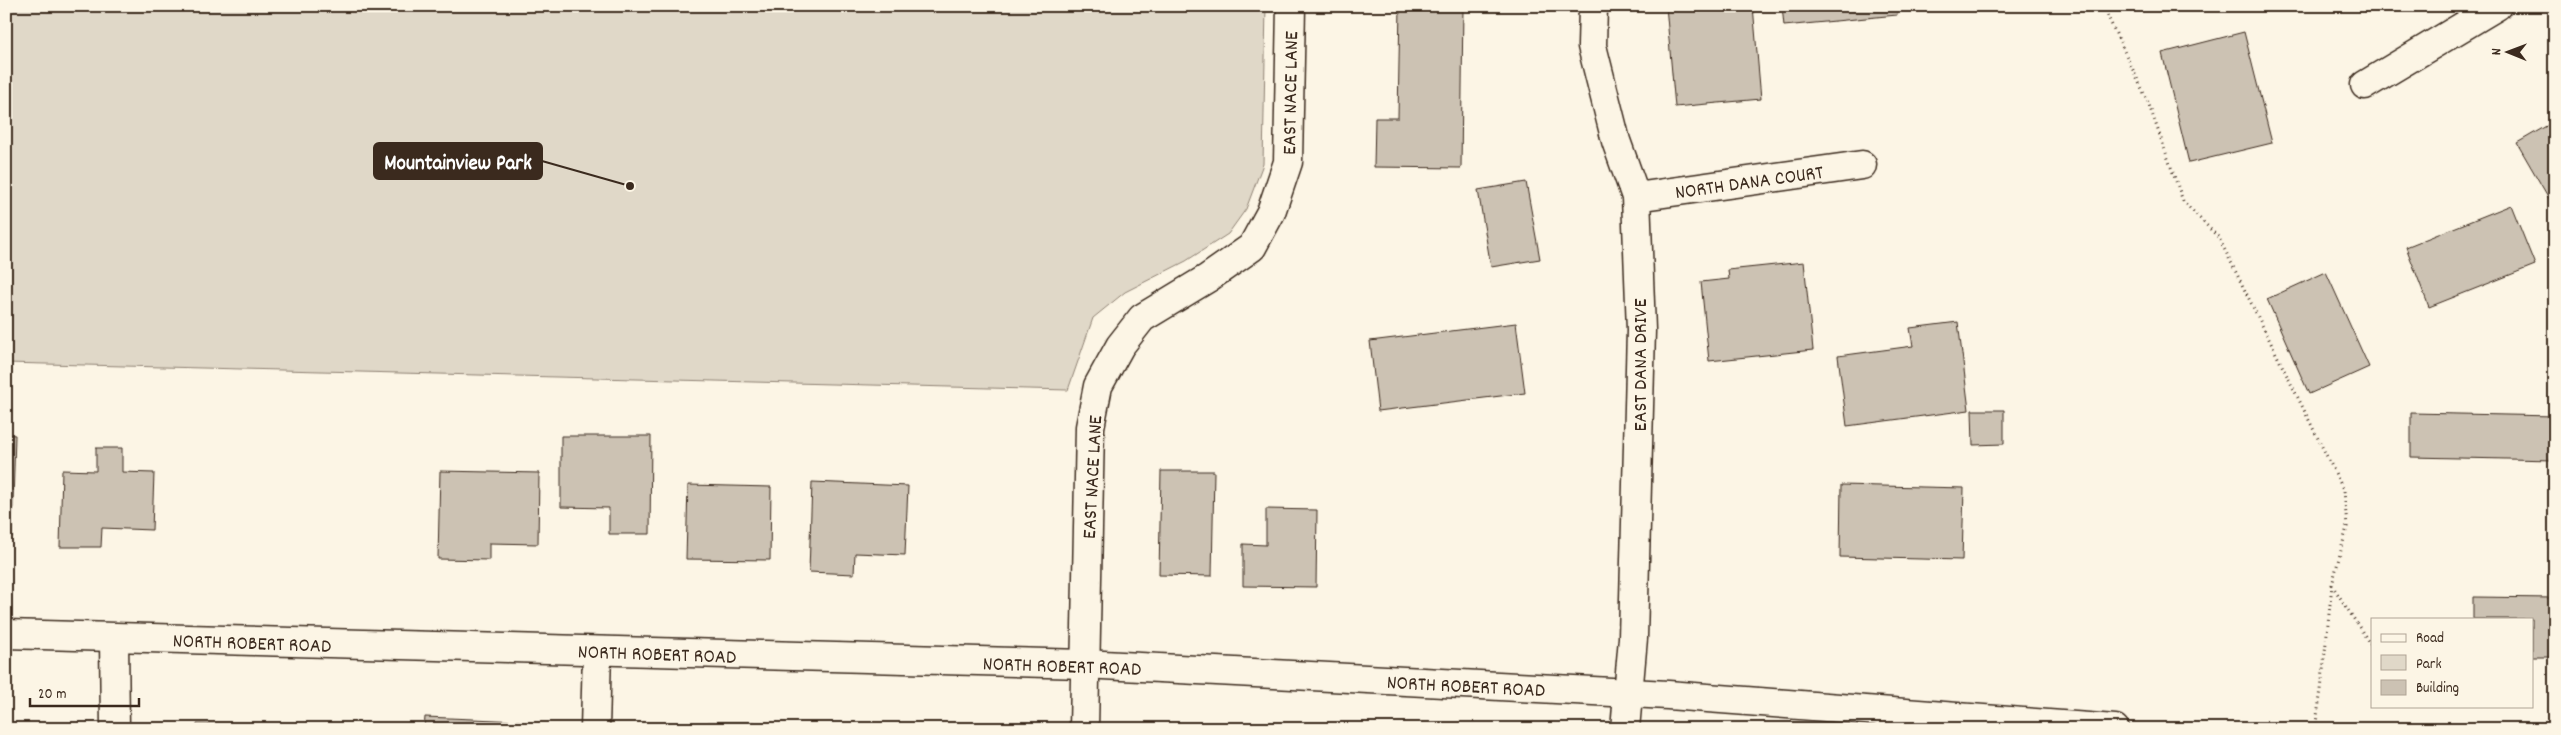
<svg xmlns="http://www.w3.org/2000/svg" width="2561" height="735" viewBox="0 0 2561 735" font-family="Dekko,sans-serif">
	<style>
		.green { fill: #e0d8c8; stroke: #8e8173 }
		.building { fill: #ccc2b3; stroke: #3b2a1e }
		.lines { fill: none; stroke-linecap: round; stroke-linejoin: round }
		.minor-casing { stroke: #3b2a1e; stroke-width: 31 }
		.secondary-casing { stroke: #3b2a1e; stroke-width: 31 }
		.path { stroke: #3b2a1e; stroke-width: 3; stroke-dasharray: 1 4; stroke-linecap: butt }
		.minor { stroke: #fcf5e5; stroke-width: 28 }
		.secondary { stroke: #fcf5e5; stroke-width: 28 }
		.labels { text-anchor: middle; stroke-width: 5; stroke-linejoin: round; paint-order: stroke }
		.street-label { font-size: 20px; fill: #3b2a1e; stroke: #fcf5e5 }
		.leader { fill: none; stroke: #3b2a1e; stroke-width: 2 }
		.callout-dot { fill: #3b2a1e; stroke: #fcf5e5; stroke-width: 2 }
		.callout { fill: #3b2a1e; stroke: #3b2a1e; stroke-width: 2 }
		.callout-label { font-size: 21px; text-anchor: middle; font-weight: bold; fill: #fff }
	</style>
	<rect width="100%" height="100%" fill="#fcf5e5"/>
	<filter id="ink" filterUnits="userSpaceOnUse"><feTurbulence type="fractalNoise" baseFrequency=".02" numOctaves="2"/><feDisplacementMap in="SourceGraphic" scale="10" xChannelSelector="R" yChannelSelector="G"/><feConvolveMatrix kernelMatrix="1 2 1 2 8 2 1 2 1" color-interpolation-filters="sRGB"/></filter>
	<g filter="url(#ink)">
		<path class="green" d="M 6,6 L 1266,6 L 1263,164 L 1246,209 L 1228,234 L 1186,261 L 1125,292 L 1093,318 L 1068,390 L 6,363 Z"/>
		<path class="building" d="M 1400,6 L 1463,6 L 1461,168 L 1374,167 L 1375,118 L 1398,118 Z
			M 1666,6 L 1753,6 L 1761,99 L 1675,107 Z
			M 1782,6 L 1896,6 L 1897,15 L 1784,26 Z
			M 2244,32 L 2272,143 L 2189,163 L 2162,53 Z
			M 2555,121 L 2555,207 L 2554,207 L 2517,143 Z
			M 1526,182 L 1540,259 L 1491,267 L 1478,190 Z
			M 2511,205 L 2535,265 L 2429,307 L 2406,247 Z
			M 1804,262 L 1813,350 L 1709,361 L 1701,282 L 1729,279 L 1728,270 Z
			M 2326,272 L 2369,367 L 2309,394 L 2267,299 Z
			M 1958,322 L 1969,410 L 1847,426 L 1838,356 L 1913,346 L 1910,328 Z
			M 1516,323 L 1525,393 L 1378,411 L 1370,341 Z
			M 1972,410 L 2004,410 L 2004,444 L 1973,445 Z
			M 2411,413 L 2555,416 L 2555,460 L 2411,457 Z
			M 6,434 L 15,435 L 12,537 L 6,537 Z
			M 561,436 L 651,436 L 650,534 L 609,534 L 609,508 L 561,507 Z
			M 96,448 L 122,448 L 122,472 L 154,473 L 152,530 L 102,528 L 101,547 L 60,547 L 62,470 L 96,471 Z
			M 440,471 L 539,473 L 538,544 L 489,543 L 489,560 L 438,559 Z
			M 1161,471 L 1214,471 L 1212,576 L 1159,575 Z
			M 812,482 L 908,486 L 905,555 L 855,553 L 854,574 L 809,572 Z
			M 688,485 L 771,487 L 770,560 L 686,559 Z
			M 1841,485 L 1964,488 L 1962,560 L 1840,557 Z
			M 1266,509 L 1317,510 L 1316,587 L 1243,586 L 1243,544 L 1266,545 Z
			M 2473,597 L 2554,598 L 2553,657 L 2532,657 L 2532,619 L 2473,619 Z
			M 425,717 L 520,721 L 520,729 L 424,729 Z
			M 708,722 L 755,722 L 755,729 L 708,729 Z
			M 197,724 L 273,725 L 273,729 L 197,729 Z"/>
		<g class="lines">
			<g class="minor-casing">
				<path id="minor" d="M 1593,6 L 1592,46 L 1616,141 L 1636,197 L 1641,330 L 1633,638 L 1625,729
					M 2365,85 L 2497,6
					M 1636,197 L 1862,165
					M 114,638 L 115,729
					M 595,729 L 597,651
					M 1084,729 L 1090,427 L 1098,386 L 1120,346 L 1142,318 L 1208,278 L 1252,247 L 1271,212 L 1288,162 L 1291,6"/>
			</g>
			<g class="secondary-casing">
				<path id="secondary" d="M 6,634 L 1084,664 L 1668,695 L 2115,729"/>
			</g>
			<path class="path" d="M 2103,6 L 2148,102 L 2183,201 L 2219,238 L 2344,491 L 2347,527 L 2332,585 L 2321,690 L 2315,729
				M 2332,585 L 2372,647"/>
			<use href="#minor" class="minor"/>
			<use href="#secondary" class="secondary"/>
		</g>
	</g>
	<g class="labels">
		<g class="street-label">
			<text transform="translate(1289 93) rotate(-89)" y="7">EAST NACE LANE</text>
			<text transform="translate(1749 181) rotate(-8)" y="7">NORTH DANA COURT</text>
			<text transform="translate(1639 365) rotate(-90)" y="7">EAST DANA DRIVE</text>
			<text transform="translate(1091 477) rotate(-87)" y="7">EAST NACE LANE</text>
			<text transform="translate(252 642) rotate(2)" y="7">NORTH ROBERT ROAD</text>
			<text transform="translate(657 653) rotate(2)" y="7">NORTH ROBERT ROAD</text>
			<text transform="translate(1062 665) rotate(2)" y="7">NORTH ROBERT ROAD</text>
			<text transform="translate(1466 685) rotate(3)" y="7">NORTH ROBERT ROAD</text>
		</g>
	</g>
	<path class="leader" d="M630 186L542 161"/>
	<circle class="callout-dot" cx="630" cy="186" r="5"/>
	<rect class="callout" x="374" y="143" width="168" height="36" rx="5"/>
	<g class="callout-label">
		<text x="458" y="169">Mountainview Park</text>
	</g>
	<rect width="2561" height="735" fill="none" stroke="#fcf5e5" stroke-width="25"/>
	<rect x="12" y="12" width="2536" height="710" fill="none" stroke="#3b2a1e" stroke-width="2" filter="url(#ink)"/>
	<rect x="2371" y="618" width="162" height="90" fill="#fcf5e5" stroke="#afa495"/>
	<rect x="2381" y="634" width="25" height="8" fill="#fcf5e5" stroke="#afa495"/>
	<text x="2416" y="642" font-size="15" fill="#3b2a1e">Road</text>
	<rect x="2381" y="655" width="25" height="15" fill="#e0d8c8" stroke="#afa495"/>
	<text x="2416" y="668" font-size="15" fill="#3b2a1e">Park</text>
	<rect x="2381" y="680" width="25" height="15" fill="#ccc2b3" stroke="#afa495"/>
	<text x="2416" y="692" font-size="15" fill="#3b2a1e">Building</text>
	<g transform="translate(2508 52) rotate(271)" stroke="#fcf5e5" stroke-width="4" paint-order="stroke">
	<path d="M0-4L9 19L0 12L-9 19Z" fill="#3b2a1e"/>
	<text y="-8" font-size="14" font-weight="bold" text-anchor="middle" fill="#3b2a1e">N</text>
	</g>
	<path d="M30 698v8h109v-8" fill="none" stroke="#3b2a1e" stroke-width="2.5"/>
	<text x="38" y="698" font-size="15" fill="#3b2a1e" stroke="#fcf5e5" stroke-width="4" paint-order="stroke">20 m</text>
</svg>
